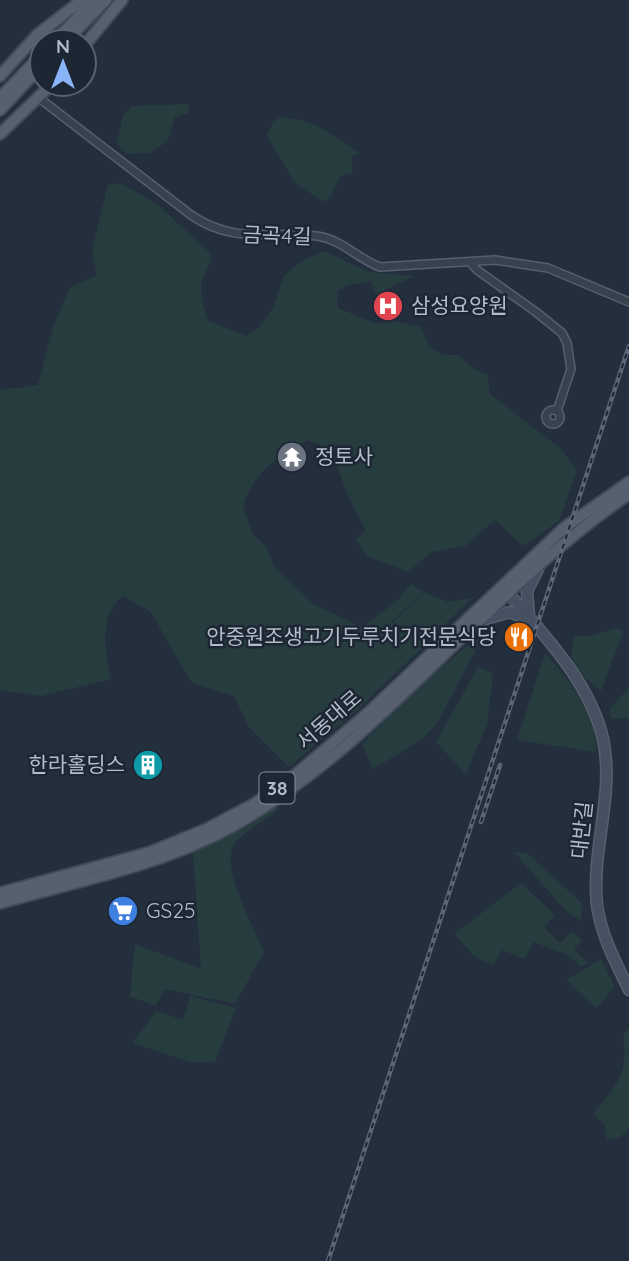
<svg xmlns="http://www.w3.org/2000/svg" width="629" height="1261" viewBox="0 0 629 1261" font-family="Quicksand,'Noto Sans KR',sans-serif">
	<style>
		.green { fill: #263c3f }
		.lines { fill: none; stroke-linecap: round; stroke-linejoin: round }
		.street-casing { stroke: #565f6c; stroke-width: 10 }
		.secondary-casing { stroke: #565f6c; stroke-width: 13 }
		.primary-casing { stroke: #414a57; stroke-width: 14 }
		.street { stroke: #38414e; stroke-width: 7 }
		.secondary { stroke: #465061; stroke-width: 10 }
		.primary { stroke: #56606e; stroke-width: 10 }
		.rail-casing { stroke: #5a6575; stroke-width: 4.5 }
		.rail { stroke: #1d2633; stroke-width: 2; stroke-dasharray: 5; stroke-linecap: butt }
		.labels { text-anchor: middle; stroke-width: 5; stroke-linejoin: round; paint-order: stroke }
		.shield { fill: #1d2633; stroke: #878f9c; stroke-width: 2 }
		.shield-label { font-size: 19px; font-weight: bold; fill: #b4bcc9 }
		.street-label { font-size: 21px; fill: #b4bcc9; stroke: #1d2633 }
		.poi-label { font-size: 21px; fill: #b4bcc9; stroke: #1d2633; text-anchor: start }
	</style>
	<rect width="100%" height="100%" fill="#242f3e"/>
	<path class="green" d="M 190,104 L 188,113 L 175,117 L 168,141 L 150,153 L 127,154 L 117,144 L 123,115 L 132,106 Z
		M 280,117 C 316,120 331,134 360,153 L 351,157 L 353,173 L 340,176 L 331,196 L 323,202 L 294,182 L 267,135 L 273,122 Z
		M 120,183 L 156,203 L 211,254 C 210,266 206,271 202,281 C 199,292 205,310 208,321 L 247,336 L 260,326 L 274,306 L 283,277 L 300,262 L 324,251 L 369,272 L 414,276 L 376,295 L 371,281 L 348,285 L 337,291 L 338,308 L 375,323 L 399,322 L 421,327 L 428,345 L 443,355 L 458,355 L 476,370 L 488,375 L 490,394 L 561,449 L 577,471 L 559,521 L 523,546 L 495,520 L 465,546 L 432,552 L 408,572 L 367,556 L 356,539 L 366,530 C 360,519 353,507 348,495 C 337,471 337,448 308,440 C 279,455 253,473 243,506 L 253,534 L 266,547 L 274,567 L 313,604 L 362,627 L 399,599 L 411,584 L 423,592 L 391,622 L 427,643 L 360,708 L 289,767 L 249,727 L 234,696 L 192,683 L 150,611 L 123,596 C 98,615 105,653 111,679 L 41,696 L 0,690 L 0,390 L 38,385 L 53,327 L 70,287 L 97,276 L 92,250 L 108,185 Z
		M 424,592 L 448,602 L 472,598 L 429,640 L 393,622 Z
		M 617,628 L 623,632 L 601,691 C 577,669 567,668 574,635 L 590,636 Z
		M 475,639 L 480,641 L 438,722 L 423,739 L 373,769 L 362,744 L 413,692 Z
		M 545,653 C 568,679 599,715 596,752 L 517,740 Z
		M 478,667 L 493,673 L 487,724 L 466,774 L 436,742 Z
		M 629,688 L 629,719 L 611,718 L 609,709 Z
		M 273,806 L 279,809 C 266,820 246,830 235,843 C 218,865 255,929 264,952 L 235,1004 L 165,989 L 155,1006 L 130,996 L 135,944 L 201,969 L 193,853 L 236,830 Z
		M 514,852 L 527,853 L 582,903 L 581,921 L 566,911 Z
		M 521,883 L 555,915 L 544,927 L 560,943 L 572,931 L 582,941 L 574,949 L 588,963 L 581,967 L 568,955 L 533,942 L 525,959 L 502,950 L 493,965 L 476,958 L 454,934 Z
		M 601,959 L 615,987 L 596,1008 L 566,980 Z
		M 190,996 L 236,1008 L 215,1062 L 190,1062 L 133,1043 L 156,1011 L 183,1020 Z
		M 629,1028 L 629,1129 L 620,1137 L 607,1140 L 604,1124 L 593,1114 C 617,1085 629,1074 623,1035 Z"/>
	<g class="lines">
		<g class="street-casing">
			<path id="street" d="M 39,98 L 191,215 C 235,245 269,230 317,236 C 341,239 358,259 380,267 L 495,260 L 548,268 L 629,302
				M 470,262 L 477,270 L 536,312 L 562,333 L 567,343 L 571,369 L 557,411
				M546 417a7 7 0 1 1 14 0a7 7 0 1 1-14 0Z"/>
		</g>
		<g class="secondary-casing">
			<path id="secondary" d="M 504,588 C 541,632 590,681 603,739 C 615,794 591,850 597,905 C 601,935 616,963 629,990
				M 529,617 L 527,591 L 538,569
				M 482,620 L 510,612 L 526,619"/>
		</g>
		<g class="primary-casing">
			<path id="primary" d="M 54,42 L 94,0
				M 65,42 L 106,0
				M 84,46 L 122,0
				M 0,76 L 37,35 L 82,0
				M 0,98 L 42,54
				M 0,110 L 42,65
				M 0,134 L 52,84
				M 0,893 L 151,852 L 207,829 L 254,804 L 295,775 L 368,713 L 564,528 L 629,482
				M 0,903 C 78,881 159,866 231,827 C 381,744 487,590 629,494"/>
		</g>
		<use href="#street" class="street"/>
		<use href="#secondary" class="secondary"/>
		<use href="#primary" class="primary"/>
		<g class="rail-casing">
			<path id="rail" d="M 481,822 L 500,765
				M 328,1261 L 629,346"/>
		</g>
		<use href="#rail" class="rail"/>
	</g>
	<defs>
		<g id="hospital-disc" transform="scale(1.575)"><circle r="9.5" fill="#e0444e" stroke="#1d2633"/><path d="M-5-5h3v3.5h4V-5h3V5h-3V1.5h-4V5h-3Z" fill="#fff"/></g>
		<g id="temple-disc" transform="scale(1.575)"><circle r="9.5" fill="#6b7280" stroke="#1d2633"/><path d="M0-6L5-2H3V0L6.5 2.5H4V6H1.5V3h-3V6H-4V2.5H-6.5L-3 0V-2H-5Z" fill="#fff"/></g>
		<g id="restaurant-disc" transform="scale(1.575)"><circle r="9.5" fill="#e8710a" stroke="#1d2633"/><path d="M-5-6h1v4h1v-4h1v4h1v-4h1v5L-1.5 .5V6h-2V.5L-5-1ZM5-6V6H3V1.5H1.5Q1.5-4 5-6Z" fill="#fff"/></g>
		<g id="building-disc" transform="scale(1.575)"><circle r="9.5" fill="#0f9aa8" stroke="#1d2633"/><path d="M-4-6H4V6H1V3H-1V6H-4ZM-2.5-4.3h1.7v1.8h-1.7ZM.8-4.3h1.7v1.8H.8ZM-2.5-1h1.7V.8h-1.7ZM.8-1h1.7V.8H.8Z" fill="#fff"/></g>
		<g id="supermarket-disc" transform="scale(1.575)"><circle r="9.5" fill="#3f7fe0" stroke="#1d2633"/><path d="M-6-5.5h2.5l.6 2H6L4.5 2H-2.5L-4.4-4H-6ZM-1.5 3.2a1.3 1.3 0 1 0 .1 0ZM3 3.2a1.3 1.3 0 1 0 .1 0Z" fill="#fff"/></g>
	</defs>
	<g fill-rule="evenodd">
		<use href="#hospital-disc" x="388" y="306"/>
		<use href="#temple-disc" x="292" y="457"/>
		<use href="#restaurant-disc" x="519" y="637"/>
		<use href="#building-disc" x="148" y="765"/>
		<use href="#supermarket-disc" x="123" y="911"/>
	</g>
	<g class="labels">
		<rect class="shield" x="259.5" y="772.5" width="35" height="31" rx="5"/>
		<g class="shield-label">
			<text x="277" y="795">38</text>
		</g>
		<g class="street-label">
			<text transform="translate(277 236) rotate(2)" y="7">금곡4길</text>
			<text transform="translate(329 720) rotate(-41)" y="7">서동대로</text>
			<text transform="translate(582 830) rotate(-84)" y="7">대반길</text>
		</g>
		<g class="poi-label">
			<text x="411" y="313">삼성요양원</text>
			<text x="315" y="464">정토사</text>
			<text x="496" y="644" text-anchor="end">안중원조생고기두루치기전문식당</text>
			<text x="125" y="772" text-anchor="end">한라홀딩스</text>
			<text x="146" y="918">GS25</text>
		</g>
	</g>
	<g transform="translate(63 63)"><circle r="33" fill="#1d2633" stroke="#59626f" stroke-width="2"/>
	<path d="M0-5L12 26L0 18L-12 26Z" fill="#8ab4f8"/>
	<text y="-10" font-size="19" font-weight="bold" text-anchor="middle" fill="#b4bcc9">N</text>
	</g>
</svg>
